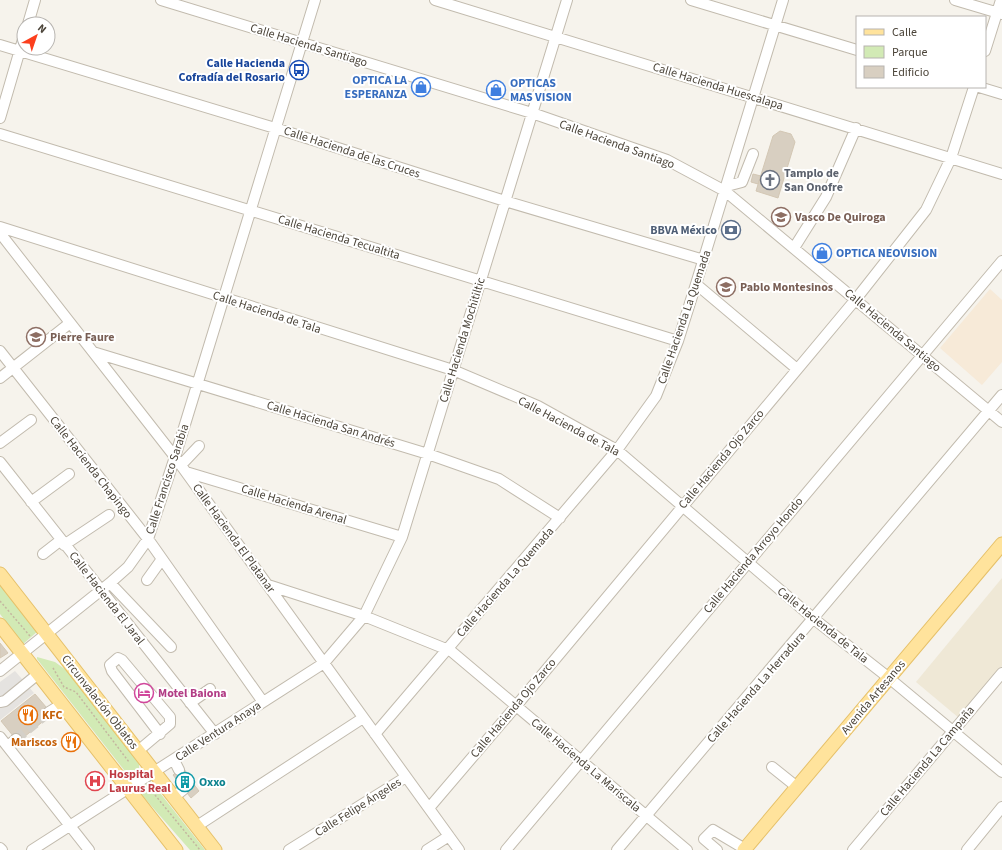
<svg xmlns="http://www.w3.org/2000/svg" width="1002" height="850" viewBox="0 0 1002 850" font-family="'Source Sans 3',sans-serif">
	<style>
		.commercial { fill: #f7ead8 }
		.education { fill: #efe8d6 }
		.green { fill: #d2eab5 }
		.parking { fill: #e5e3e0 }
		.building { fill: #d8cfc1; stroke: #d3c7b4 }
		.lines { fill: none; stroke-linecap: round; stroke-linejoin: round }
		.minor-tunnel { stroke: #d4d0c8; stroke-width: 10; stroke-dasharray: 10 5; stroke-linecap: butt }
		.minor-casing { stroke: #c2bbae; stroke-width: 12 }
		.major-casing { stroke: #e6c16a; stroke-width: 15 }
		.path { stroke: #c4b79f; stroke-width: 1.5; stroke-dasharray: 2 2; stroke-linecap: butt }
		.minor { stroke: #fff; stroke-width: 10 }
		.major { stroke: #ffe39c; stroke-width: 13 }
		.labels { text-anchor: middle; stroke-width: 4; stroke-linejoin: round; paint-order: stroke }
		.street-label { font-size: 12px; fill: #4b4439; stroke: #fff }
		.transit-label { font-size: 12px; font-weight: bold; fill: #164399; stroke: #fff; text-anchor: end }
		.shop-label { font-size: 12px; font-weight: bold; fill: #366cbe; stroke: #fff; text-anchor: start }
		.worship-label { font-size: 12px; font-weight: bold; fill: #5b616d; stroke: #fff; text-anchor: start }
		.education-label { font-size: 12px; font-weight: bold; fill: #785e54; stroke: #fff; text-anchor: start }
		.service-label { font-size: 12px; font-weight: bold; fill: #4e5e75; stroke: #fff; text-anchor: end }
		.hotel-label { font-size: 12px; font-weight: bold; fill: #b23c85; stroke: #fff; text-anchor: start }
		.food-label { font-size: 12px; font-weight: bold; fill: #c56008; stroke: #fff; text-anchor: start }
		.health-label { font-size: 12px; font-weight: bold; fill: #be3a42; stroke: #fff; text-anchor: start }
		.culture-label { font-size: 12px; font-weight: bold; fill: #0d838f; stroke: #fff; text-anchor: start }
	</style>
	<rect width="100%" height="100%" fill="#f6f3ec"/>
	<path class="commercial" d="M 990,289 L 1002,300 L 1002,362 L 982,385 L 940,348 Z"/>
	<path class="education" d="M 1002,578 L 1002,666 L 959,718 L 916,682 Z"/>
	<path class="green" d="M 0,582 L 38,631 L 23,644 L 0,614 Z
		M 37,657 L 55,662 L 77,678 L 139,764 L 139,768 L 130,776 L 128,775 L 37,659 Z
		M 149,779 L 205,850 L 190,850 L 140,793 L 137,788 Z"/>
	<path class="parking" d="M 15,671 L 34,693 L 0,720 L 0,682 Z"/>
	<path class="building" d="M 780,131 L 791,134 L 795,142 L 778,198 L 756,191 L 773,136 Z
		M 753,174 L 761,176 L 758,184 L 751,182 Z
		M 0,643 L 8,653 L 0,658 Z
		M 35,694 L 52,714 L 18,742 L 1,721 Z
		M 181,768 L 199,791 L 191,798 L 173,775 Z"/>
	<g class="lines">
		<path class="minor-tunnel" d="M 16,739 L 49,712
			M 179,770 L 190,784 L 184,789"/>
		<g class="minor-casing">
			<path id="minor" d="M 161,0 L 532,113 L 667,160 L 725,191 L 1002,422
				M 435,0 L 1002,174
				M 691,0 L 857,50
				M 955,0 L 1002,14
				M 28,24 L 35,0
				M 0,45 L 275,128 L 505,201 L 704,260
				M 985,51 L 1001,0
				M 979,87 L 1002,94
				M 0,118 L 24,36
				M 0,134 L 678,341
				M 727,186 L 742,182 L 753,154
				M 0,227 L 453,370 L 538,406 L 617,450 L 814,619 L 889,678 L 1002,772
				M 0,233 L 175,457 L 459,850
				M 794,248 L 826,197 L 856,128
				M 696,284 L 797,369
				M 0,351 L 148,539 L 263,702
				M 93,352 L 428,454 L 499,479 L 560,518
				M 0,378 L 70,323
				M 0,443 L 31,420
				M 0,462 L 215,734
				M 181,465 L 199,446
				M 186,472 L 402,537
				M 31,502 L 69,474
				M 64,545 L 109,515
				M 43,554 L 61,540
				M 147,580 L 162,559
				M 110,583 L 171,647
				M 268,585 L 364,616 L 451,651 L 687,850
				M 0,671 L 110,583 L 128,567 L 148,539 L 175,457 L 315,0
				M 0,702 L 5,701 L 38,674
				M 190,703 L 210,689
				M 49,712 L 62,704
				M 375,734 L 617,450 L 656,396 L 678,341 L 696,284 L 783,0
				M 0,737 L 89,850
				M 8,746 L 16,739
				M 138,751 L 170,724 L 170,717 L 122,660 L 118,658 L 110,665 L 112,671 L 160,734
				M 174,760 L 179,770
				M 772,767 L 797,787
				M 174,797 L 184,789
				M 429,808 L 516,706 L 856,299 L 926,210 L 951,158 L 974,87
				M 197,826 L 363,718
				M 0,848 L 2,850
				M 32,850 L 324,663 L 364,616 L 402,537 L 567,0
				M 289,850 L 406,777
				M 427,850 L 449,836
				M 506,850 L 1002,261
				M 617,850 L 1002,395
				M 717,850 L 704,839 L 713,830 L 745,849
				M 853,850 L 1002,673
				M 967,850 L 1002,807"/>
		</g>
		<g class="major-casing">
			<path id="major" d="M 0,574 L 215,850
				M 0,625 L 176,850
				M 744,850 L 1002,544"/>
		</g>
		<path class="path" d="M 0,601 L 30,636
			M 53,668 L 64,687 L 76,692 L 129,762
			M 155,795 L 200,850"/>
		<use href="#minor" class="minor"/>
		<use href="#major" class="major"/>
	</g>
	<defs>
		<g id="bus-ring" transform="scale(1)"><circle r="9.5" fill="#fff" stroke="#1a4fb4" stroke-width="1.5"/><path d="M-5-6H5V4H4V6H2V4H-2V6H-4V4H-5ZM-3.5-4V0h7V-4ZM-3.5 1.2v1.5H-2V1.2ZM2 1.2v1.5H3.5V1.2Z" fill="#1a4fb4"/></g>
		<g id="shop-ring" transform="scale(1)"><circle r="9.5" fill="#fff" stroke="#3f7fe0" stroke-width="1.5"/><path d="M-5-2.5h2.3a2.7 3.5 0 0 1 5.4 0H5L5.5 6h-11ZM-1.5-2.5h3a1.5 2.3 0 0 0-3 0Z" fill="#3f7fe0"/></g>
		<g id="church-ring" transform="scale(1)"><circle r="9.5" fill="#fff" stroke="#6b7280" stroke-width="1.5"/><path d="M-1.2-6h2.4v3.5h3.3v2.4h-3.3V6h-2.4V-.1h-3.3v-2.4h3.3Z" fill="#6b7280"/></g>
		<g id="school-ring" transform="scale(1)"><circle r="9.5" fill="#fff" stroke="#8d6e63" stroke-width="1.5"/><path d="M0-5L7-2L0 1L-7-2ZM-4 1L0 2.5L4 1V4Q0 6-4 4Z" fill="#8d6e63"/></g>
		<g id="bank-ring" transform="scale(1)"><circle r="9.5" fill="#fff" stroke="#5c6f8a" stroke-width="1.5"/><path d="M-6-4H6V4H-6ZM0-2.3a2.3 2.3 0 1 0 0 4.6a2.3 2.3 0 1 0 0-4.6Z" fill="#5c6f8a"/></g>
		<g id="hotel-ring" transform="scale(1)"><circle r="9.5" fill="#fff" stroke="#d1479c" stroke-width="1.5"/><path d="M-6-4.5h1.5V1H6V5H4.5V3h-9V5H-6ZM-4 0a1.8 1.8 0 1 1 3.6 0ZM.5 0V-2.5h3Q6-2.5 6 0Z" fill="#d1479c"/></g>
		<g id="restaurant-ring" transform="scale(1)"><circle r="9.5" fill="#fff" stroke="#e8710a" stroke-width="1.5"/><path d="M-5-6h1v4h1v-4h1v4h1v-4h1v5L-1.5 .5V6h-2V.5L-5-1ZM5-6V6H3V1.5H1.5Q1.5-4 5-6Z" fill="#e8710a"/></g>
		<g id="hospital-ring" transform="scale(1)"><circle r="9.5" fill="#fff" stroke="#e0444e" stroke-width="1.5"/><path d="M-5-5h3v3.5h4V-5h3V5h-3V1.5h-4V5h-3Z" fill="#e0444e"/></g>
		<g id="building-ring" transform="scale(1)"><circle r="9.5" fill="#fff" stroke="#0f9aa8" stroke-width="1.5"/><path d="M-4-6H4V6H1V3H-1V6H-4ZM-2.5-4.3h1.7v1.8h-1.7ZM.8-4.3h1.7v1.8H.8ZM-2.5-1h1.7V.8h-1.7ZM.8-1h1.7V.8H.8Z" fill="#0f9aa8"/></g>
	</defs>
	<g fill-rule="evenodd">
		<use href="#bus-ring" x="299" y="70"/>
		<use href="#shop-ring" x="421" y="87"/>
		<use href="#shop-ring" x="496" y="90"/>
		<use href="#church-ring" x="770" y="180"/>
		<use href="#school-ring" x="781" y="217"/>
		<use href="#bank-ring" x="731" y="230"/>
		<use href="#shop-ring" x="822" y="253"/>
		<use href="#school-ring" x="726" y="287"/>
		<use href="#school-ring" x="36" y="337"/>
		<use href="#hotel-ring" x="144" y="693"/>
		<use href="#restaurant-ring" x="28" y="715"/>
		<use href="#restaurant-ring" x="71" y="742"/>
		<use href="#hospital-ring" x="95" y="781"/>
		<use href="#building-ring" x="185" y="782"/>
	</g>
	<g class="labels">
		<g class="street-label">
			<text transform="translate(309 45) rotate(17)" y="4">Calle Hacienda Santiago</text>
			<text transform="translate(718 86) rotate(17)" y="4">Calle Hacienda Huescalapa</text>
			<text transform="translate(617 144) rotate(20)" y="4">Calle Hacienda Santiago</text>
			<text transform="translate(352 152) rotate(18)" y="4">Calle Hacienda de las Cruces</text>
			<text transform="translate(339 237) rotate(17)" y="4">Calle Hacienda Tecualtita</text>
			<text transform="translate(267 312) rotate(18)" y="4">Calle Hacienda de Tala</text>
			<text transform="translate(684 317) rotate(-71)" y="4">Calle Hacienda La Quemada</text>
			<text transform="translate(893 330) rotate(40)" y="4">Calle Hacienda Santiago</text>
			<text transform="translate(462 340) rotate(-73)" y="4">Calle Hacienda Mochitiltic</text>
			<text transform="translate(331 424) rotate(17)" y="4">Calle Hacienda San Andrés</text>
			<text transform="translate(569 426) rotate(28)" y="4">Calle Hacienda de Tala</text>
			<text transform="translate(721 459) rotate(-50)" y="4">Calle Hacienda Ojo Zarco</text>
			<text transform="translate(91 467) rotate(52)" y="4">Calle Hacienda Chapingo</text>
			<text transform="translate(167 479) rotate(-72)" y="4">Calle Francisco Sarabia</text>
			<text transform="translate(294 504) rotate(17)" y="4">Calle Hacienda Arenal</text>
			<text transform="translate(234 538) rotate(54)" y="4">Calle Hacienda El Platanar</text>
			<text transform="translate(753 555) rotate(-50)" y="4">Calle Hacienda Arroyo Hondo</text>
			<text transform="translate(505 582) rotate(-49)" y="4">Calle Hacienda La Quemada</text>
			<text transform="translate(107 598) rotate(52)" y="4">Calle Hacienda El Jaral</text>
			<text transform="translate(823 625) rotate(39)" y="4">Calle Hacienda de Tala</text>
			<text transform="translate(756 687) rotate(-49)" y="4">Calle Hacienda La Herradura</text>
			<text transform="translate(873 697) rotate(-50)" y="4">Avenida Artesanos</text>
			<text transform="translate(100 702) rotate(52)" y="4">Circunvalación Oblatos</text>
			<text transform="translate(513 708) rotate(-50)" y="4">Calle Hacienda Ojo Zarco</text>
			<text transform="translate(218 731) rotate(-33)" y="4">Calle Ventura Anaya</text>
			<text transform="translate(927 761) rotate(-50)" y="4">Calle Hacienda La Campaña</text>
			<text transform="translate(586 765) rotate(40)" y="4">Calle Hacienda La Mariscala</text>
			<text transform="translate(358 807) rotate(-32)" y="4">Calle Felipe Ángeles</text>
		</g>
		<g class="transit-label">
			<text x="285" y="67">Calle Hacienda<tspan x="285" dy="14">Cofradía del Rosario</tspan></text>
		</g>
		<g class="shop-label">
			<text x="407" y="84" text-anchor="end">OPTICA LA<tspan x="407" dy="14">ESPERANZA</tspan></text>
			<text x="510" y="87">OPTICAS<tspan x="510" dy="14">MAS VISION</tspan></text>
			<text x="836" y="257">OPTICA NEOVISION</text>
		</g>
		<g class="worship-label">
			<text x="784" y="177">Tamplo de<tspan x="784" dy="14">San Onofre</tspan></text>
		</g>
		<g class="education-label">
			<text x="795" y="221">Vasco De Quiroga</text>
			<text x="740" y="291">Pablo Montesinos</text>
			<text x="50" y="341">Pierre Faure</text>
		</g>
		<g class="service-label">
			<text x="717" y="234">BBVA México</text>
		</g>
		<g class="hotel-label">
			<text x="158" y="697">Motel Baiona</text>
		</g>
		<g class="food-label">
			<text x="42" y="719">KFC</text>
			<text x="57" y="746" text-anchor="end">Mariscos</text>
		</g>
		<g class="health-label">
			<text x="109" y="778">Hospital<tspan x="109" dy="14">Laurus Real</tspan></text>
		</g>
		<g class="culture-label">
			<text x="199" y="786">Oxxo</text>
		</g>
	</g>
	<rect x="856" y="16" width="130" height="72" fill="#ffffff" stroke="#b7b4b0"/>
	<rect x="864" y="29" width="20" height="6" fill="#ffe39c" stroke="#b7b4b0"/>
	<text x="892" y="36" font-size="12" fill="#4b4439">Calle</text>
	<rect x="864" y="46" width="20" height="12" fill="#d2eab5" stroke="#b7b4b0"/>
	<text x="892" y="56" font-size="12" fill="#4b4439">Parque</text>
	<rect x="864" y="66" width="20" height="12" fill="#d8cfc1" stroke="#b7b4b0"/>
	<text x="892" y="76" font-size="12" fill="#4b4439">Edificio</text>
	<g transform="translate(36 36) rotate(40)"><circle r="19" fill="#ffffff" stroke="#b7b4b0"/>
	<path d="M0-3L7 15L0 10L-7 15Z" fill="#fc3f1d"/>
	<text y="-6" font-size="11" font-weight="bold" text-anchor="middle" fill="#4b4439">N</text>
	</g>
</svg>
